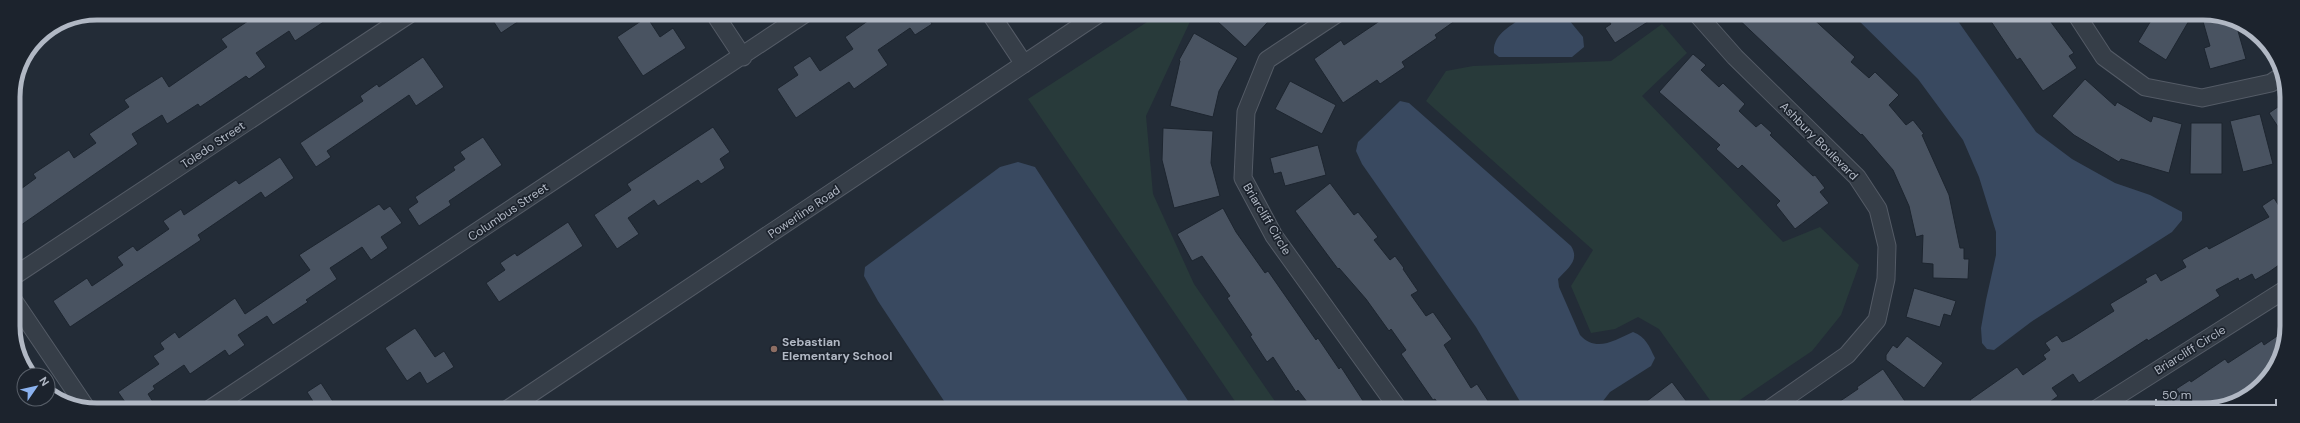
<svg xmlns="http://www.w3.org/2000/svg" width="2300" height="423" viewBox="0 0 2300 423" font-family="'DM Sans',sans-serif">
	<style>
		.green { fill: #283a3a }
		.water { fill: #394960 }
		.building { fill: #495361; stroke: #1d252f }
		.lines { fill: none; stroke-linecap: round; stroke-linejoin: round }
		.minor-casing { stroke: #545b66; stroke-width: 19 }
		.minor { stroke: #363e48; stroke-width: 17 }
		.education-dot { fill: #8d6e63; stroke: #1c232d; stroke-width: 1.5 }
		.labels { text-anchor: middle; stroke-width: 3.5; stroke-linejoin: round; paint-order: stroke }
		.street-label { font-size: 12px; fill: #b1b8c4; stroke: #1c232d }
		.poi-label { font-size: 12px; font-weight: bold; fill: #b1b8c4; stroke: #1c232d; text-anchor: start }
		.rim { fill: none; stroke: #b1b8c4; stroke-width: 5 }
	</style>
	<rect width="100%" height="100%" fill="#232c37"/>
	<path class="green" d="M 1161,13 L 1194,13 L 1146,116 L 1153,194 L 1194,284 L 1281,410 L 1241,410 L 1028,99 Z
		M 1662,24 L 1687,53 L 1642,96 L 1783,242 L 1820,227 L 1859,265 L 1841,315 L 1812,351 L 1725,410 L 1717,410 L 1659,329 L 1638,317 L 1615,329 L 1591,333 L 1571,286 L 1593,250 L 1426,101 L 1446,71 L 1473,66 L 1611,61 Z"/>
	<path class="water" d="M 1528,14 L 1564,14 L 1583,37 L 1584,47 L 1572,57 L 1499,57 L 1494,53 C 1492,33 1514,24 1528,14 Z
		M 1852,14 L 1953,14 L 2036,132 L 2072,159 L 2115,183 L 2150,195 L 2182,212 L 2182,220 L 2172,232 L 2031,322 L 1994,350 L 1987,349 L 1982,343 L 1981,328 L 1986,300 L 1996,255 L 1996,232 L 1979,177 L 1963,140 L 1918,79 Z
		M 1400,101 L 1409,103 L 1571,246 C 1580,260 1568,268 1558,279 L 1559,287 L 1580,335 C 1596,353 1615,340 1633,332 C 1646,337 1649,346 1655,358 L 1651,366 L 1610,392 L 1596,410 L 1525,410 L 1476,327 L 1362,164 L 1356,151 L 1358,142 Z
		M 1018,162 L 1035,167 L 1194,410 L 950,410 L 878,301 L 864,276 L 865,267 L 1000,167 Z"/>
	<path class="building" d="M 260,13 L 337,13 L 295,41 L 289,31 L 256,53 L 266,67 L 249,79 L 246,76 L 200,107 L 198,104 L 167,124 L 162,115 L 132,134 L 138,144 L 14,230 L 14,194 L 36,178 L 33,174 L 69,150 L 74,158 L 96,143 L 89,134 L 129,107 L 124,100 L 162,76 L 169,87 L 227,47 L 221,39 Z
		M 488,13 L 531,13 L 501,33 Z
		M 879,13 L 925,13 L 932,24 L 915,35 L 910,28 L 878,50 L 888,65 L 854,89 L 849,82 L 796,118 L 777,89 L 798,75 L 793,67 L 810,56 L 820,71 L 853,49 L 845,37 Z
		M 1224,13 L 1276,13 L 1245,47 L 1217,21 Z
		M 1381,13 L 1466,13 L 1435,35 L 1437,38 L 1402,62 L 1405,67 L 1380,84 L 1377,80 L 1343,103 L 1314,59 L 1341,40 L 1344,45 L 1384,18 Z
		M 1604,14 L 1660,14 L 1615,43 L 1605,28 L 1611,24 Z
		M 1733,14 L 1808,14 L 1855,57 L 1851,62 L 1869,78 L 1875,72 L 1899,95 L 1889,105 L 1906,125 L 1913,120 L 1924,134 L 1922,135 L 1949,195 L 1960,248 L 1964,248 L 1964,259 L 1969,259 L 1968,279 L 1933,278 L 1933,264 L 1922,263 L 1923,235 L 1916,237 L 1909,206 L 1893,170 L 1862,134 L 1861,135 Z
		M 1986,14 L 2045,14 L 2074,53 L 2069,56 L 2077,68 L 2043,91 L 2020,58 L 2017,60 Z
		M 2155,14 L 2182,14 L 2190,19 L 2166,60 L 2138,42 Z
		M 2215,14 L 2236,24 L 2246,59 L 2210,69 L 2204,48 L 2210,46 L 2202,18 Z
		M 647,17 L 660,37 L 673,28 L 686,48 L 643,76 L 617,37 Z
		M 1194,33 L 1238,58 L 1219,91 L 1213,117 L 1170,106 L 1180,61 L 1179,60 Z
		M 1693,54 L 1706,65 L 1701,70 L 1719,87 L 1723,83 L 1745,104 L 1739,111 L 1756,127 L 1761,123 L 1772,133 L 1770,135 L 1813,176 L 1815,175 L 1825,188 L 1820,192 L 1829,203 L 1795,229 L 1776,205 L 1780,201 L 1742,165 L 1738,169 L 1716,149 L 1720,145 L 1659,92 Z
		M 423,57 L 444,87 L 416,106 L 409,95 L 327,151 L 331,157 L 316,167 L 300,143 L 363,101 L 360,96 L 377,84 L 379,87 Z
		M 2085,79 L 2115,106 L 2117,102 L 2151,122 L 2153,116 L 2182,124 L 2169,173 L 2121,159 L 2119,162 L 2074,135 L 2052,116 Z
		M 1290,81 L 1336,105 L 1322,134 L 1275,109 Z
		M 2285,102 L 2285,119 L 2286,139 L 2269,113 Z
		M 2260,114 L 2273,164 L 2243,172 L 2230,121 Z
		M 2191,123 L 2222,123 L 2222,174 L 2190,174 Z
		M 713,127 L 730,152 L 720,159 L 725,168 L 701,184 L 698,180 L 658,206 L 654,200 L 628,218 L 639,234 L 617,249 L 594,215 L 631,190 L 627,184 Z
		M 1163,128 L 1213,131 L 1211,163 L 1220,196 L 1174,208 L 1162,160 Z
		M 483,137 L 502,165 L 449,201 L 451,205 L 419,226 L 408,209 L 418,202 L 415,197 L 455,170 L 453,167 L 465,159 L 460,152 Z
		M 1318,145 L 1326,175 L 1285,186 L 1281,172 L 1274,174 L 1270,158 Z
		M 280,157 L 294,178 L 265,198 L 261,192 L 198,235 L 201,240 L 70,327 L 53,301 L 87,278 L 92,286 L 123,265 L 117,257 L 133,246 L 137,251 L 169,229 L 163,221 L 181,209 L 184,215 L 236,180 L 239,184 Z
		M 1330,183 L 1354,215 L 1358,212 L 1378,237 L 1374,240 L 1390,260 L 1395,256 L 1404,268 L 1403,269 L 1418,291 L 1411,295 L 1426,316 L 1433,312 L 1452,339 L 1444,345 L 1471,388 L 1477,384 L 1494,410 L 1442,410 L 1435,399 L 1433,400 L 1401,354 L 1406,350 L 1391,329 L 1389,331 L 1366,299 L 1339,268 L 1338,269 L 1295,211 Z
		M 2274,198 L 2286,217 L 2286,260 L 2269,272 L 2255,280 L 2252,274 L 2239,281 L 2238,278 L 2216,290 L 2220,296 L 2148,341 L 2147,339 L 2079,383 L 2073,374 L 2052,388 L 2058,396 L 2039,410 L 1963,410 L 1972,402 L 1970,400 L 2017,367 L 2023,375 L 2046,359 L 2043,355 L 2050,350 L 2045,343 L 2057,335 L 2062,342 L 2070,339 L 2114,311 L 2110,304 L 2147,282 L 2145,279 L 2156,273 L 2161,281 L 2186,267 L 2182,260 L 2207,246 L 2209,249 L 2269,217 L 2262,206 Z
		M 379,204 L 384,210 L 390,206 L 402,223 L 381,237 L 388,248 L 371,260 L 362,247 L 330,268 L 337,279 L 306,300 L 308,302 L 273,325 L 267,316 L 238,335 L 245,345 L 229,356 L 225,350 L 190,374 L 184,365 L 153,386 L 155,389 L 148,394 L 155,405 L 148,409 L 130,409 L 118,392 L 159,364 L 153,356 L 164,349 L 160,343 L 175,332 L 179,338 L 235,298 L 245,314 L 310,270 L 299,255 Z
		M 1223,208 L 1236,232 L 1265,273 L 1268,271 L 1316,340 L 1318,338 L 1339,369 L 1341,367 L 1369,410 L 1322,410 L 1317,402 L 1310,406 L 1298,390 L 1296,392 L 1273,357 L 1267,362 L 1250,336 L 1252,335 L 1227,298 L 1230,296 L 1202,256 L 1192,261 L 1177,234 Z
		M 568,222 L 583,246 L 499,302 L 486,283 L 505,270 L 500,263 L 515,253 L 517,256 Z
		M 1914,288 L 1956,301 L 1951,316 L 1944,314 L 1940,327 L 1906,317 Z
		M 415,328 L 435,357 L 444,351 L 454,367 L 427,384 L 420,372 L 407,381 L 385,348 Z
		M 2286,330 L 2286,338 L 2276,368 L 2257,390 L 2256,388 L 2232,404 L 2204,410 L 2156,410 L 2180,394 L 2176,389 L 2190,380 L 2191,382 L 2225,359 L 2228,363 L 2262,341 L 2264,345 Z
		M 1907,336 L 1943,363 L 1924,388 L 1886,360 L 1886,355 L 1893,345 L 1897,348 Z
		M 1883,369 L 1911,410 L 1827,410 L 1858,389 L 1857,387 Z
		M 1672,382 L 1693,410 L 1653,410 L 1647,401 Z
		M 321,383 L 338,409 L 318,409 L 307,392 Z"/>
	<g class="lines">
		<g class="minor-casing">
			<path id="minor" d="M 714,13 L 743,57
				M 990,13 L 1024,64
				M 1338,13 L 1267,60 L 1246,112 L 1243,178 L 1274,236 L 1399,410
				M 1697,14 L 1735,57 L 1857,177 L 1878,209 L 1887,246 L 1886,279 L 1877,320 L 1847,355 L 1768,410
				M 2076,14 L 2104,57 L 2145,87 L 2202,98 L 2271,83 L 2283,75
				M 14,276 L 411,13
				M 14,301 L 87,409
				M 210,409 L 806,13
				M 508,409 L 1100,13
				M 2095,410 L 2286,289"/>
		</g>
		<use href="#minor" class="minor"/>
	</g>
	<circle class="education-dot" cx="774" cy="349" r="4"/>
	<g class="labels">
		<g class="street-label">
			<text transform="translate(1819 141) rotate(45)" y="4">Ashbury Boulevard</text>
			<text transform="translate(213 145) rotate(-34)" y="4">Toledo Street</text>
			<text transform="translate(508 212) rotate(-34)" y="4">Columbus Street</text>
			<text transform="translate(804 212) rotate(-34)" y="4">Powerline Road</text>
			<text transform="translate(1267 219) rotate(59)" y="4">Briarcliff Circle</text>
			<text transform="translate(2190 350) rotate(-32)" y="4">Briarcliff Circle</text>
		</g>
		<g class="poi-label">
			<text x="782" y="346">Sebastian<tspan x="782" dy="14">Elementary School</tspan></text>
		</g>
	</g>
	<path d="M0 0H2300V423H0ZM97 20H2203A77 77 0 0 1 2280 97V326A77 77 0 0 1 2203 403H97A77 77 0 0 1 20 326V97A77 77 0 0 1 97 20Z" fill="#1c232d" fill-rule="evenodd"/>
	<path class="rim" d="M97 20H2203A77 77 0 0 1 2280 97V326A77 77 0 0 1 2203 403H97A77 77 0 0 1 20 326V97A77 77 0 0 1 97 20Z"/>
	<g transform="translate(36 387) rotate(56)"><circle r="19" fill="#1c232d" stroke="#585f69"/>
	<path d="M0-3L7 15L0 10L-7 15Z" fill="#8bb2ef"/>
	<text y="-6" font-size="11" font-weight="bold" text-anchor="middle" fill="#b1b8c4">N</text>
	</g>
	<path d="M2156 399v6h120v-6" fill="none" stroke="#b1b8c4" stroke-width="2"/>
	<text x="2162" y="399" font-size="12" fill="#b1b8c4" stroke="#1c232d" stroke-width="3" paint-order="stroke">50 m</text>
</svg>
